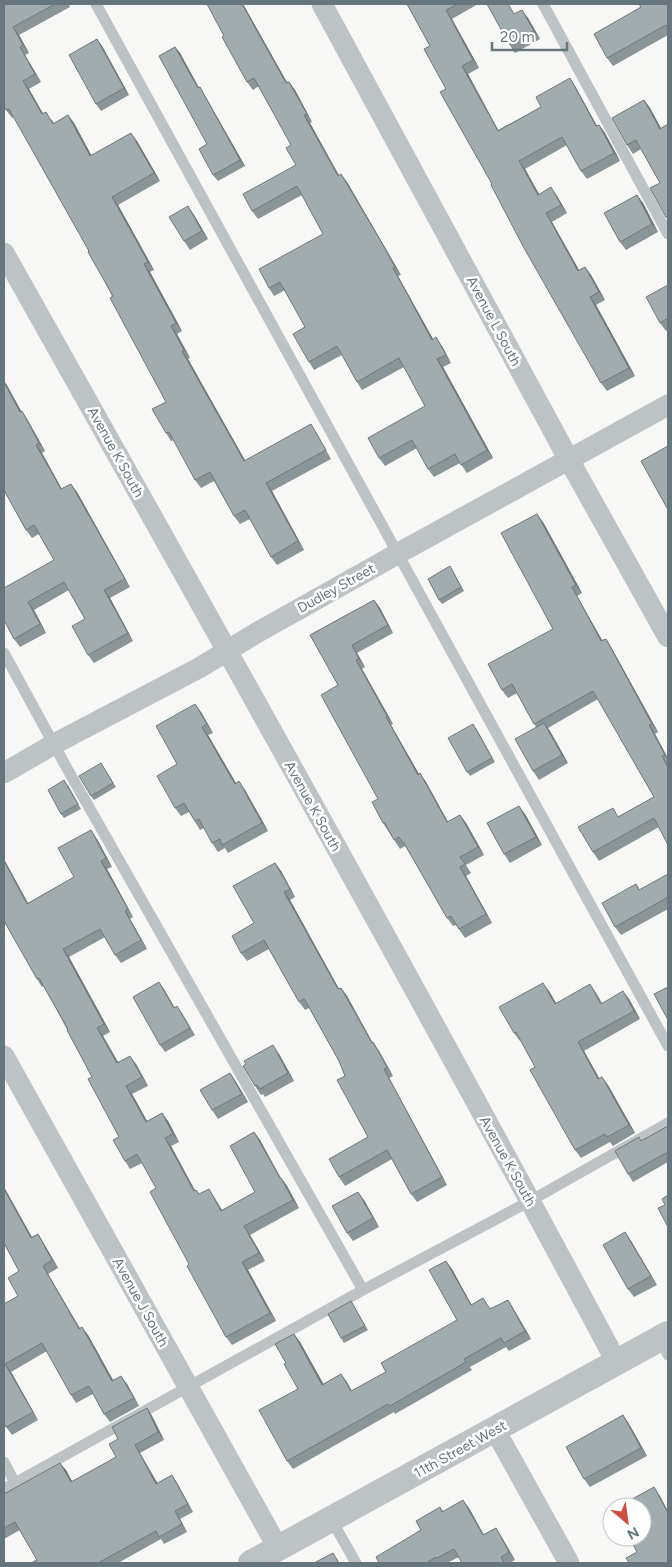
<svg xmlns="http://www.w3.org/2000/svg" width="672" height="1567" viewBox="0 0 672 1567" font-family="Figtree,sans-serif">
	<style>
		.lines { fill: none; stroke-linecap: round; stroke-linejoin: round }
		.service { stroke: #bdc2c4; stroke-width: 11 }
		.minor { stroke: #bdc2c4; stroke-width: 21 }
		.tertiary { stroke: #bdc2c4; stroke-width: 26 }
		.wall { fill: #8b9496 }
		.shaded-wall { fill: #71787a }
		.building { fill: #a2acaf; stroke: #71787a }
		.labels { text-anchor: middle; stroke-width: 5; stroke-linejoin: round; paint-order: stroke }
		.street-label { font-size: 14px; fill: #66767c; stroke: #fff }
	</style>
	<rect width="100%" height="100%" fill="#f7f7f5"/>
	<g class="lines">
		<path class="service" d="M 96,4 L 668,1046
			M 543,4 L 668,234
			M 4,653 L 64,763 L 363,1290
			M 660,1339 L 668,1355
			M 4,1462 L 15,1483
			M 4,1489 L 363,1290 L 530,1201 L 668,1123
			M 331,1519 L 356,1563"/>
		<path class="minor" d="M 322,4 L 569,460 L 668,637
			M 4,253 C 211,621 418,990 617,1363
			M 4,773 L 54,744 L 199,668 L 258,632 L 397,554 L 668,405
			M 4,1056 L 278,1548
			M 495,1430 L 569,1563"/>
		<path class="tertiary" d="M 251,1563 L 668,1334"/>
	</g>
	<path class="wall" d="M 4,4 L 69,4 L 70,7 L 19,35 L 29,53 L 25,55 L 41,82 L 29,89 L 43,114 L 52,120 L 54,123 L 68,115 L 74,123 L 91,155 L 137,141 L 160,181 L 118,205 L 154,270 L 150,272 L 182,331 L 177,334 L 190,358 L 188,359 L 245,461 L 316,432 L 331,459 L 272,491 L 304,550 L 277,565 L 271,557 L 250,519 L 240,524 L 234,516 L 214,481 L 201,488 L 195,480 L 174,440 L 171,441 L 166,433 L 166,402 L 89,251 L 14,117 L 12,118 L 6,110 Z
		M 243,4 L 287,83 L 289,82 L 295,90 L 312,122 L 310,123 L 339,175 L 347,182 L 384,246 L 401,275 L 398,276 L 433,339 L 442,346 L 451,363 L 443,367 L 493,458 L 467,473 L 460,463 L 434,477 L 428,469 L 417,448 L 385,466 L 379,458 L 425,406 L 404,367 L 362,390 L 357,382 L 342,355 L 314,370 L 309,362 L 305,327 L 285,290 L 274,296 L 269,288 L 323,234 L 302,195 L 258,219 L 252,211 L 296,165 L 291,145 L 259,86 L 253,90 L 247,82 L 224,36 Z
		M 407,4 L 478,4 L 452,19 L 479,68 L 468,74 L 498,130 L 541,107 L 575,86 L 597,126 L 599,125 L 605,133 L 620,161 L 587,179 L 581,171 L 567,145 L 525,169 L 539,194 L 557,196 L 567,213 L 552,222 L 579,270 L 585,267 L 591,275 L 605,300 L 596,305 L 635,376 L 607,391 L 601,383 L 492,184 L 446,89 L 430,46 Z
		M 668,4 L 668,35 L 613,66 L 607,58 L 641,7 Z
		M 515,14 L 528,18 L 540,39 L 515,53 L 509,44 Z
		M 97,39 L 102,46 L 129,95 L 101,111 L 96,104 Z
		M 175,47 L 180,53 L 199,88 L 200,87 L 204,94 L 245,166 L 218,181 L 213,175 L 207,144 Z
		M 644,100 L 650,108 L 661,129 L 668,124 L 668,220 L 666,217 L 660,183 L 641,149 L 633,154 L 627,145 Z
		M 637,195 L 643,203 L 658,232 L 626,250 L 620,242 Z
		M 188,206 L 194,215 L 208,239 L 190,250 L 184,241 Z
		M 668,285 L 668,330 L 666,331 L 660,323 Z
		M 4,381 L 21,411 L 27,419 L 45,451 L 42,453 L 62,489 L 77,492 L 130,587 L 110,598 L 133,641 L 94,663 L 88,655 L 85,619 L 69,590 L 34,610 L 46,633 L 20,647 L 14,639 L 4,620 L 54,560 L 39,534 L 32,538 L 26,530 L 4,490 Z
		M 543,522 L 582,593 L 577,596 L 602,640 L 606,639 L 611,647 L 658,732 L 655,734 L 668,758 L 668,845 L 659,827 L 599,861 L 593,852 L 619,816 L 654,797 L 598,699 L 548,728 L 568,763 L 539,780 L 533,771 L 536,727 L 517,693 L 508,698 L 502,690 L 553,629 Z
		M 453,571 L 464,591 L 442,604 L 439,600 Z
		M 374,600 L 380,608 L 393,633 L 357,653 L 365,667 L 362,669 L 393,724 L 391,725 L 419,774 L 426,782 L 448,822 L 460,815 L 466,823 L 484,855 L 466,865 L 471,873 L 466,876 L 492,923 L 465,938 L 456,925 L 453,926 L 447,918 L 409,852 L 405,846 L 400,849 L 383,823 L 378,799 L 338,685 L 310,635 Z
		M 201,712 L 213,733 L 208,735 L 236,783 L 245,790 L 268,831 L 228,853 L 225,848 L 218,852 L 212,843 L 204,828 L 200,830 L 189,812 L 181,816 L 175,808 L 177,764 Z
		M 476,728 L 495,762 L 470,776 L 467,772 Z
		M 101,763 L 116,787 L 94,800 L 91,796 Z
		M 68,785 L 81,809 L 64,818 L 61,814 Z
		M 525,814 L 542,845 L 510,863 L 504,854 Z
		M 97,839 L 112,867 L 107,869 L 133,917 L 130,919 L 147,949 L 121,963 L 115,955 L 105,937 L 69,957 L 110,1032 L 103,1036 L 118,1062 L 136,1064 L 148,1086 L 132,1094 L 147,1121 L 162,1113 L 168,1121 L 179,1142 L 171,1146 L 195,1190 L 196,1190 L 199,1194 L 214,1197 L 222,1210 L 255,1192 L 254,1132 L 260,1140 L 281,1178 L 287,1186 L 299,1208 L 250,1235 L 265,1261 L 248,1270 L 276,1321 L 232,1345 L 226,1337 L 189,1264 L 156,1188 L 142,1163 L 130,1169 L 125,1161 L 119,1137 L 92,1077 L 44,986 L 42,987 L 37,979 L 28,903 L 74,877 Z
		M 275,863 L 281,871 L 295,897 L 290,900 L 339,989 L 341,988 L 347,996 L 373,1043 L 379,1051 L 393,1076 L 389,1078 L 447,1185 L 417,1202 L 411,1194 L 392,1159 L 345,1186 L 339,1177 L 368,1137 L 345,1076 L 339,1061 L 309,1008 L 305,1010 L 299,1002 L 269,949 L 247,961 L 241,953 L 254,923 Z
		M 668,874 L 668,909 L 621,935 L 615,927 L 636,884 L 640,890 Z
		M 159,982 L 174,1008 L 177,1006 L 182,1013 L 195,1035 L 165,1052 L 160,1045 Z
		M 549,991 L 556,1003 L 596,993 L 602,1003 L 629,999 L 640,1019 L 584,1051 L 599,1078 L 608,1085 L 635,1133 L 613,1146 L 610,1142 L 581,1158 L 575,1150 L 535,1067 L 521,1041 L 520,1041 L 514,1033 Z
		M 279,1054 L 294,1081 L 265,1097 L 263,1094 L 261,1095 L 255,1086 Z
		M 230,1073 L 236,1082 L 248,1102 L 218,1119 L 212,1110 Z
		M 668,1126 L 668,1162 L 633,1182 L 628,1174 L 642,1141 Z
		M 4,1187 L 32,1237 L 38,1234 L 43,1242 L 58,1268 L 48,1274 L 80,1328 L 88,1335 L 113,1380 L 127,1384 L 139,1406 L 110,1422 L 104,1414 L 93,1394 L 76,1403 L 71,1395 L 47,1351 L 11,1372 L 38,1420 L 12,1435 L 6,1427 L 4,1304 L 18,1296 L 19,1271 L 4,1243 Z
		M 364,1200 L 379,1227 L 353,1241 L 347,1233 Z
		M 625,1232 L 631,1241 L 657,1285 L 634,1297 L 628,1289 Z
		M 452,1269 L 471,1304 L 491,1309 L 508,1300 L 513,1308 L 531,1339 L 509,1351 L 506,1347 L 470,1367 L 472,1370 L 395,1414 L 394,1412 L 293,1469 L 287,1461 L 298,1389 L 286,1363 L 294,1334 L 300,1342 L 323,1384 L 341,1374 L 352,1391 L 386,1372 L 457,1320 Z
		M 351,1301 L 368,1330 L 344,1343 L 341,1338 Z
		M 147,1408 L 152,1416 L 164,1440 L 140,1453 L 157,1483 L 172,1475 L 177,1483 L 193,1512 L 180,1519 L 187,1532 L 164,1544 L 161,1539 L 118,1563 L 31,1563 L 37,1560 L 20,1530 L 4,1539 L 4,1494 L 66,1470 L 72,1482 L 116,1457 L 118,1439 Z
		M 623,1415 L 629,1424 L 647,1456 L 590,1487 L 584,1479 Z
		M 440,1507 L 443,1511 L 469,1508 L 484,1535 L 496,1528 L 501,1536 L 515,1560 L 509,1563 L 462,1563 L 459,1557 L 447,1563 L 379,1563 L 421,1530 Z"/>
	<path class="shaded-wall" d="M 242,4 L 243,4 L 292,91 L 286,83 Z
		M 446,10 L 452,19 L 479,68 L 473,60 Z
		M 522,10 L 528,18 L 540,39 L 534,31 Z
		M 13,27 L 19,35 L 29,53 L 23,45 Z
		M 97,39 L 102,46 L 129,95 L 124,88 Z
		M 20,47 L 25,55 L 41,82 L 35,74 Z
		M 175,47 L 180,53 L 203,95 L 198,88 Z
		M 462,66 L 468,74 L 503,139 L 498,131 Z
		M 570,78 L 575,86 L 602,135 L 596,126 Z
		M 23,81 L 29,89 L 48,122 L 42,114 Z
		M 289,82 L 295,90 L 312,122 L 307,114 Z
		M 200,87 L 204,94 L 245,166 L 240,160 Z
		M 644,100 L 650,108 L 666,137 L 660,129 Z
		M 68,115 L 74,123 L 96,164 L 90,156 Z
		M 304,115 L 310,123 L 343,184 L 338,176 Z
		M 599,125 L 605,133 L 620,161 L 614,153 Z
		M 131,133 L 137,141 L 160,181 L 154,173 Z
		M 519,161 L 525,169 L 544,203 L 538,195 Z
		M 341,174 L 347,182 L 401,275 L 395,267 Z
		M 551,187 L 557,196 L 567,213 L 561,205 Z
		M 637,195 L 643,203 L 658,232 L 652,224 Z
		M 112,197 L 118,205 L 154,270 L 148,262 Z
		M 188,206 L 194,215 L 208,239 L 202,231 Z
		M 546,213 L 552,222 L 584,279 L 578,271 Z
		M 144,264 L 150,272 L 182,331 L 176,323 Z
		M 585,267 L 591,275 L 605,300 L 599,292 Z
		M 393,268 L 398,276 L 438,348 L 432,340 Z
		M 590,297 L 596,305 L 635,376 L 629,368 Z
		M 171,326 L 177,334 L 190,358 L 184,350 Z
		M 436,337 L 442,346 L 451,363 L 446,355 Z
		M 182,351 L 188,359 L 250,469 L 244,461 Z
		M 437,359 L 443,367 L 493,458 L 487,450 Z
		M 4,381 L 7,385 L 26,420 L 20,412 Z
		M 22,411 L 27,419 L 45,451 L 39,443 Z
		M 36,445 L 42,453 L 66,497 L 61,489 Z
		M 266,483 L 272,491 L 304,550 L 298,541 Z
		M 71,484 L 77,492 L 130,587 L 125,579 Z
		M 537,514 L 543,522 L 582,593 L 576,585 Z
		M 572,587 L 577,596 L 607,649 L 601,641 Z
		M 104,590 L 110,598 L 133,641 L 128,633 Z
		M 374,600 L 380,608 L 393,633 L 388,625 Z
		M 28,602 L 34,610 L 46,633 L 40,624 Z
		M 606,639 L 611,647 L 658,732 L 652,724 Z
		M 352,645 L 357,653 L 365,667 L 359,659 Z
		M 356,660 L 362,669 L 393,724 L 387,716 Z
		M 195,704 L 201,712 L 213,733 L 207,724 Z
		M 386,717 L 391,725 L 424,783 L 418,775 Z
		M 544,723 L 550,731 L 568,763 L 562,755 Z
		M 649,725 L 655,734 L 668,759 L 665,755 Z
		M 202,727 L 208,735 L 241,792 L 235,784 Z
		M 420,773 L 426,782 L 453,831 L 447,822 Z
		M 239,781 L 245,790 L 268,831 L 262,823 Z
		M 519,806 L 525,814 L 542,845 L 536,837 Z
		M 460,815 L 466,823 L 484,855 L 478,847 Z
		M 91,830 L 97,839 L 112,867 L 106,858 Z
		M 4,859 L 33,912 L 27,904 L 4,861 Z
		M 101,861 L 107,869 L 133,917 L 128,909 Z
		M 275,863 L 281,871 L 295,897 L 290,889 Z
		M 460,867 L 466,876 L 492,923 L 486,914 Z
		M 284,892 L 290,900 L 344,998 L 338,989 Z
		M 125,911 L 130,919 L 147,949 L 141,940 Z
		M 63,949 L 69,957 L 110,1032 L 104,1024 Z
		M 159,982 L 164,989 L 179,1015 L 174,1008 Z
		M 543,983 L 549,991 L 561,1012 L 555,1004 Z
		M 590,984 L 596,993 L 606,1012 L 601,1004 Z
		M 341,988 L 347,996 L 377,1052 L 372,1043 Z
		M 623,991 L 629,999 L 640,1019 L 634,1011 Z
		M 97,1028 L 103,1036 L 123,1071 L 117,1063 Z
		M 373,1042 L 379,1051 L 393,1076 L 387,1067 Z
		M 578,1042 L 584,1051 L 604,1087 L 598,1079 Z
		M 273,1045 L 279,1054 L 294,1081 L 288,1073 Z
		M 130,1056 L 136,1064 L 148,1086 L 142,1077 Z
		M 384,1069 L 389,1078 L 447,1185 L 442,1177 Z
		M 230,1073 L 236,1082 L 248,1102 L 242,1094 Z
		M 602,1077 L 608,1085 L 635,1133 L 629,1125 Z
		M 126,1086 L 132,1094 L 152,1130 L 146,1122 Z
		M 162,1113 L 168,1121 L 179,1142 L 173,1134 Z
		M 254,1132 L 260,1140 L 285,1187 L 280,1178 Z
		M 165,1138 L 171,1146 L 199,1199 L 194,1191 Z
		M 281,1178 L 287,1186 L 299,1208 L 293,1200 Z
		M 4,1187 L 36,1245 L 31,1238 L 4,1189 Z
		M 209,1189 L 214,1197 L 227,1219 L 221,1211 Z
		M 358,1192 L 364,1200 L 379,1227 L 373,1218 Z
		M 244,1226 L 250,1235 L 265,1261 L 259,1253 Z
		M 625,1232 L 631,1241 L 657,1285 L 651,1276 Z
		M 38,1234 L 43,1242 L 58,1268 L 52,1260 Z
		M 446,1261 L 452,1269 L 476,1313 L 471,1305 Z
		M 242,1262 L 248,1270 L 276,1321 L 270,1313 Z
		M 43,1266 L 48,1274 L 84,1337 L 79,1329 Z
		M 508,1300 L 513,1308 L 531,1339 L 525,1331 Z
		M 82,1327 L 88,1335 L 118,1389 L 112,1381 Z
		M 294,1334 L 300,1342 L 328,1392 L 322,1385 Z
		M 5,1364 L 11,1372 L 38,1420 L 33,1412 Z
		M 341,1374 L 347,1382 L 356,1399 L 351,1391 Z
		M 121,1376 L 127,1384 L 139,1406 L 134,1398 Z
		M 147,1408 L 152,1416 L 164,1440 L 158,1432 Z
		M 623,1415 L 629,1424 L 647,1456 L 641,1448 Z
		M 135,1445 L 140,1453 L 162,1491 L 156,1484 Z
		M 60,1463 L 66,1470 L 77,1490 L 71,1482 Z
		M 172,1475 L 177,1483 L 193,1512 L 188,1504 Z
		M 654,1487 L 660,1496 L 668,1511 L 668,1513 Z
		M 463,1500 L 469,1508 L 488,1543 L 483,1535 Z
		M 175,1511 L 180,1519 L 187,1532 L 182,1524 Z
		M 496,1528 L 501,1536 L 515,1560 L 509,1552 Z"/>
	<path class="building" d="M 4,4 L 55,4 L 13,27 L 23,45 L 20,47 L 35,74 L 23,81 L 42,114 L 46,112 L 53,124 L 68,115 L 90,156 L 131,133 L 154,173 L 112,197 L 148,262 L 144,264 L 176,323 L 171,326 L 184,350 L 182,351 L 244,461 L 311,424 L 326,450 L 266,483 L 298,541 L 271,557 L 245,510 L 234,516 L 210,472 L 195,480 L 169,432 L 166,433 L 152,409 L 166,402 L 110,298 L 113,296 L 88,252 L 89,251 L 9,109 L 6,110 L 4,106 Z
		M 207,4 L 242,4 L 286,83 L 289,82 L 307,114 L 304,115 L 338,176 L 341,174 L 379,238 L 395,267 L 393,268 L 432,340 L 436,337 L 446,355 L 437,359 L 487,450 L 461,465 L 455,454 L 428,469 L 412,440 L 379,458 L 368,438 L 425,406 L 399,358 L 357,382 L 337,346 L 309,362 L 293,334 L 305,327 L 280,282 L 269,288 L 259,269 L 323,234 L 297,186 L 252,211 L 243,194 L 296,165 L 286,148 L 291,145 L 254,78 L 247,82 L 222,37 L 224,36 Z
		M 407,4 L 458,4 L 446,10 L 473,60 L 462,66 L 498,131 L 541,107 L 536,97 L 570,78 L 596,126 L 599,125 L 614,153 L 581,171 L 562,137 L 519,161 L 538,195 L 551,187 L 561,205 L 546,213 L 578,271 L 585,267 L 599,292 L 590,297 L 629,368 L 601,383 L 524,248 L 491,185 L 492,184 L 440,92 L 446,89 L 424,49 L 430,46 Z
		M 487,4 L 508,4 L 514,14 L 522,10 L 534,31 L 509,44 Z
		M 639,4 L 668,4 L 668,29 L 666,25 L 607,58 L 594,34 L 641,7 Z
		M 97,39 L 124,88 L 96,104 L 69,55 Z
		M 175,47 L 198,88 L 200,87 L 240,160 L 213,175 L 199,149 L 207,144 L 159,56 Z
		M 644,100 L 660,129 L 668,124 L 668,215 L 666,217 L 650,188 L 660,183 L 636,140 L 627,145 L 612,118 Z
		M 637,195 L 652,224 L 620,242 L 604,213 Z
		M 188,206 L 202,231 L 184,241 L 169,217 Z
		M 668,285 L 668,318 L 660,323 L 646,297 Z
		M 4,382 L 20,412 L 22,411 L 39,443 L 36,445 L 61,489 L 71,484 L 125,579 L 104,590 L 128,633 L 88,655 L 72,626 L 85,619 L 64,582 L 28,602 L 40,624 L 14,639 L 4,620 L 4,588 L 54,560 L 34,525 L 26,530 L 4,490 Z
		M 668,446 L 668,507 L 667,508 L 641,461 Z
		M 537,514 L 576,585 L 572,587 L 601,641 L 606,639 L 652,724 L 649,725 L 665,755 L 662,756 L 668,768 L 668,845 L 654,818 L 593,852 L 578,827 L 613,808 L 618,817 L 654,797 L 593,691 L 534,724 L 512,684 L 502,690 L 488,664 L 553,629 L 501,533 Z
		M 450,566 L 461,587 L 439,600 L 428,579 Z
		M 374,600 L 388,625 L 352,645 L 359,659 L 356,660 L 387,716 L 386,717 L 418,775 L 420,773 L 447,822 L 460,815 L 478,847 L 460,857 L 465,864 L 460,867 L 486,914 L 459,929 L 451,916 L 447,918 L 404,843 L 403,843 L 399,837 L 394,840 L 385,823 L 383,823 L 372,802 L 378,799 L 321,695 L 338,685 L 310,635 Z
		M 195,704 L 207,724 L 202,727 L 235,784 L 239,781 L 262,823 L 222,845 L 220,839 L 212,843 L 199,819 L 195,821 L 184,803 L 175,808 L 157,776 L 177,764 L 156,726 Z
		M 544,723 L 562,755 L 533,771 L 515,739 Z
		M 473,724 L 492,758 L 467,772 L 448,738 Z
		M 101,763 L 113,783 L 91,796 L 79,776 Z
		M 64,780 L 78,804 L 61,814 L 48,790 Z
		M 519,806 L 536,837 L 504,854 L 487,823 Z
		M 91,830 L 106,858 L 101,861 L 128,909 L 125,911 L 141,940 L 115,955 L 100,929 L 63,949 L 104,1024 L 97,1028 L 117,1063 L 130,1056 L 142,1077 L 126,1086 L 146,1122 L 162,1113 L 173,1134 L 165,1138 L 194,1191 L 196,1190 L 199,1194 L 209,1189 L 221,1211 L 255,1192 L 230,1146 L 254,1132 L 280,1178 L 281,1178 L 293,1200 L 244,1226 L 259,1253 L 242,1262 L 270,1313 L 226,1337 L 187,1266 L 189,1264 L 150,1192 L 156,1188 L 137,1154 L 125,1161 L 113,1140 L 119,1137 L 88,1079 L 92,1077 L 67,1030 L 68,1029 L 39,978 L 37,979 L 4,921 L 4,861 L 27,904 L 74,877 L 58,848 Z
		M 275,863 L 290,889 L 284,892 L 338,989 L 341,988 L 372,1043 L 373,1042 L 387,1067 L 384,1069 L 442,1177 L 411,1194 L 387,1150 L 339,1177 L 329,1159 L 368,1137 L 337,1080 L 345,1076 L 339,1061 L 305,1000 L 304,999 L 299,1002 L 264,940 L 241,953 L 232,936 L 254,923 L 233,886 Z
		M 668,874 L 668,897 L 615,927 L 602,903 L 636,884 L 639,890 Z
		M 159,982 L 174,1008 L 177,1006 L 190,1028 L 160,1045 L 133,997 Z
		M 543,983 L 555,1004 L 590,984 L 601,1004 L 623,991 L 634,1011 L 578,1042 L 598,1079 L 602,1077 L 629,1125 L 607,1137 L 605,1134 L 575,1150 L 530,1070 L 535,1067 L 516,1032 L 514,1033 L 499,1007 Z
		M 668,987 L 668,1020 L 654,994 Z
		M 273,1045 L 288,1073 L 260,1089 L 257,1085 L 255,1086 L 243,1066 L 246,1064 L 244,1061 Z
		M 230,1073 L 242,1094 L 212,1110 L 200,1090 Z
		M 668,1126 L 668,1152 L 628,1174 L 615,1151 L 639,1137 L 641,1141 Z
		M 4,1189 L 31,1238 L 38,1234 L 52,1260 L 43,1266 L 79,1329 L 82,1327 L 112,1381 L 121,1376 L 134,1398 L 104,1414 L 89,1386 L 71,1395 L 42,1343 L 5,1364 L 33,1412 L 6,1427 L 4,1423 L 4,1304 L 18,1296 L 8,1278 L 19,1271 L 4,1243 Z
		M 358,1192 L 373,1218 L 347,1233 L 332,1206 Z
		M 668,1195 L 668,1227 L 658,1208 L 665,1205 L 662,1199 Z
		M 625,1232 L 651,1276 L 628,1289 L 603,1245 Z
		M 446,1261 L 471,1305 L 483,1298 L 490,1309 L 508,1300 L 525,1331 L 504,1343 L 501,1338 L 464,1359 L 466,1362 L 390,1406 L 388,1404 L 287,1461 L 259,1410 L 298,1389 L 284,1364 L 286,1363 L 275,1344 L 294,1334 L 322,1385 L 341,1374 L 351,1391 L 386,1372 L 381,1363 L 457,1320 L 429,1270 Z
		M 351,1301 L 365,1326 L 341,1338 L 328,1314 Z
		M 147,1408 L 158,1432 L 135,1445 L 156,1484 L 172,1475 L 188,1504 L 175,1511 L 182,1524 L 159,1537 L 156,1531 L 98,1563 L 31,1563 L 37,1560 L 15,1522 L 4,1528 L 4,1494 L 60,1463 L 71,1482 L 116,1457 L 109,1444 L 118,1439 L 112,1427 Z
		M 623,1415 L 641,1448 L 584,1479 L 566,1447 Z
		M 654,1487 L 668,1513 L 668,1563 L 629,1563 L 626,1558 L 637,1552 L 629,1537 L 642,1537 L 642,1507 L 618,1507 Z
		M 463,1500 L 483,1535 L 496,1528 L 509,1552 L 501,1557 L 504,1563 L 462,1563 L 454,1549 L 437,1558 L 436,1557 L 426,1563 L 379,1563 L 376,1557 L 421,1530 L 416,1521 L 440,1507 L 442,1512 Z
		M 333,1553 L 339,1563 L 314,1563 Z"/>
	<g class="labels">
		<g class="street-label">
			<text transform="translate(494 321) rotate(62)" y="5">Avenue L South</text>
			<text transform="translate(116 452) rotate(61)" y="5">Avenue K South</text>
			<text transform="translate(336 588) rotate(-29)" y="5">Dudley Street</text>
			<text transform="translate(313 806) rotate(61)" y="5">Avenue K South</text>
			<text transform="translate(508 1161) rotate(61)" y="5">Avenue K South</text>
			<text transform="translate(141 1302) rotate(61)" y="5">Avenue J South</text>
			<text transform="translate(460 1449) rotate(-29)" y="5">11th Street West</text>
		</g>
	</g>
	<rect width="672" height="1567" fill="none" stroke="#66767c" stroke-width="10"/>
	<g transform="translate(627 1522) rotate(151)"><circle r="24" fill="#ffffff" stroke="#c2c8cb"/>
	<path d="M0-4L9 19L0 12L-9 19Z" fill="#ce4d3e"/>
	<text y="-8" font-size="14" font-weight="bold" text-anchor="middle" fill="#66767c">N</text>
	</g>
	<path d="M492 42v8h75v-8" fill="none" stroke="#66767c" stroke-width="2.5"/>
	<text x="500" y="42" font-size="15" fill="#66767c" stroke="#ffffff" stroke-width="4" paint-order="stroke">20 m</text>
</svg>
